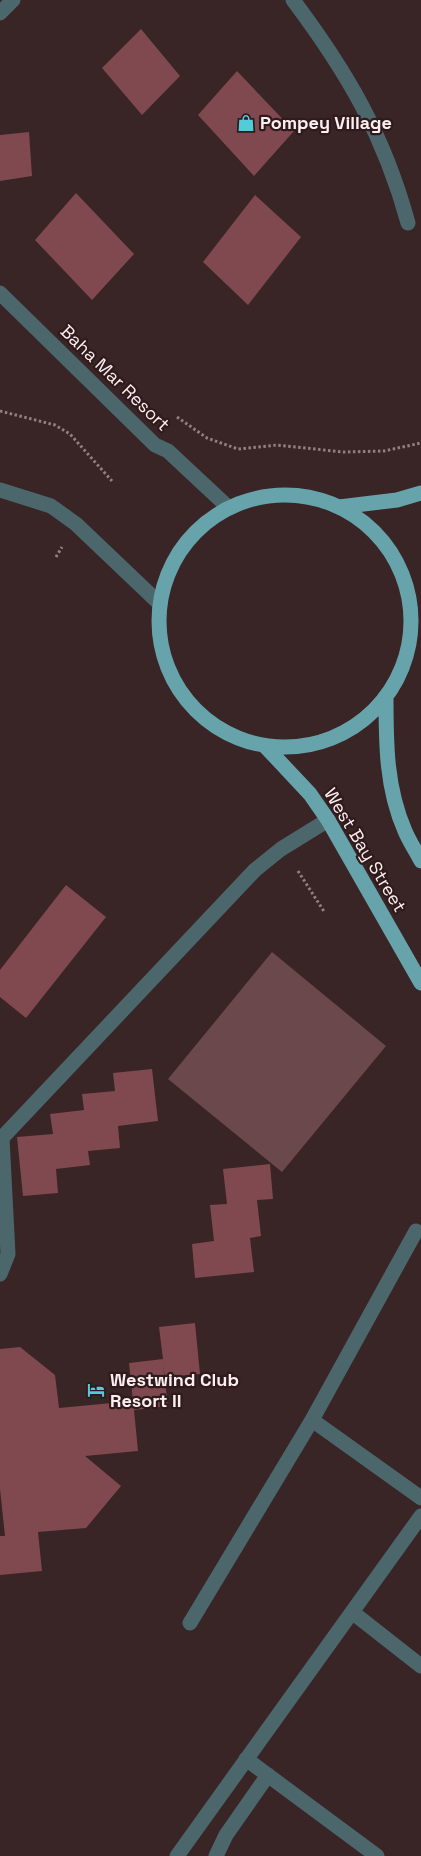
<svg xmlns="http://www.w3.org/2000/svg" width="421" height="1856" viewBox="0 0 421 1856" font-family="'Space Grotesk',sans-serif">
	<style>
		.green { fill: #6b484b }
		.building { fill: #80494f }
		.lines { fill: none; stroke-linecap: round; stroke-linejoin: round }
		.path { stroke: #927f81; stroke-width: 3; stroke-dasharray: 2.5 2.5; stroke-linecap: butt }
		.minor { stroke: #4b676b; stroke-width: 15 }
		.major { stroke: #67a3ab; stroke-width: 15 }
		.labels { text-anchor: middle; stroke-width: 4.5; stroke-linejoin: round; paint-order: stroke }
		.poi-label { font-size: 18px; font-weight: bold; fill: #fdeeef; stroke: #2f1a1c; text-anchor: start }
		.street-label { font-size: 18px; fill: #fdeeef; stroke: #2f1a1c }
	</style>
	<rect width="100%" height="100%" fill="#392426"/>
	<path class="green" d="M 272,952 L 386,1046 L 282,1172 L 168,1079 Z"/>
	<path class="building" d="M 141,29 L 180,76 L 142,115 L 102,68 Z
		M 237,71 L 294,131 L 254,176 L 198,115 Z
		M 29,132 L 32,176 L 0,181 L 0,135 Z
		M 76,193 L 134,254 L 92,300 L 35,240 Z
		M 255,195 L 301,237 L 248,305 L 203,262 Z
		M 66,885 L 106,917 L 26,1018 L 0,997 L 0,970 Z
		M 152,1069 L 158,1121 L 118,1126 L 120,1148 L 88,1151 L 90,1165 L 56,1169 L 58,1193 L 23,1196 L 17,1137 L 53,1134 L 50,1114 L 84,1110 L 82,1094 L 115,1091 L 113,1073 Z
		M 270,1164 L 273,1199 L 257,1200 L 261,1236 L 250,1238 L 254,1272 L 195,1278 L 192,1244 L 214,1241 L 210,1205 L 227,1204 L 223,1169 Z
		M 195,1323 L 200,1374 L 165,1377 L 163,1365 L 168,1406 L 134,1410 L 138,1451 L 85,1456 L 121,1486 L 86,1528 L 38,1532 L 42,1571 L 0,1575 L 0,1536 L 5,1536 L 0,1489 L 0,1349 L 20,1347 L 55,1375 L 59,1408 L 133,1401 L 129,1363 L 163,1359 L 159,1327 Z"/>
	<g class="lines">
		<path class="path" d="M 0,411 L 55,425 L 70,434 L 112,481
			M 177,417 L 207,438 L 238,449 L 277,445 L 343,452 L 384,451 L 421,443
			M 56,557 L 62,547
			M 298,871 L 325,913"/>
		<path class="minor" d="M 293,0 C 347,72 384,135 408,223
			M 0,13 L 13,0
			M 0,293 L 155,445 L 168,451 L 229,508
			M 0,490 L 51,506 L 76,524 L 159,603
			M 0,1140 L 255,870 L 281,849 L 328,820
			M 0,1274 L 8,1254 L 2,1138
			M 312,1420 L 421,1498
			M 352,1612 L 421,1666
			M 190,1623 L 312,1420 L 416,1231
			M 246,1759 L 377,1856
			M 177,1856 L 421,1516
			M 216,1856 L 226,1835 L 268,1775"/>
		<path class="major" d="M159 621a126 126 0 1 1 252 0a126 126 0 1 1-252 0Z
			M 339,507 L 397,500 L 421,493
			M 386,697 C 386,743 386,788 405,831 C 409,841 416,851 421,861
			M 265,746 L 310,794 L 328,820 L 421,983"/>
	</g>
	<defs>
		<g id="shop-bare" transform="scale(1.35)"><path d="M-5-2.5h2.3a2.7 3.5 0 0 1 5.4 0H5L5.5 6h-11ZM-1.5-2.5h3a1.5 2.3 0 0 0-3 0Z" fill="#52cbda" stroke="#2f1a1c" stroke-width="2.5" paint-order="stroke"/></g>
		<g id="hotel-bare" transform="scale(1.35)"><path d="M-6-4.5h1.5V1H6V5H4.5V3h-9V5H-6ZM-4 0a1.8 1.8 0 1 1 3.6 0ZM.5 0V-2.5h3Q6-2.5 6 0Z" fill="#52cbda" stroke="#2f1a1c" stroke-width="2.5" paint-order="stroke"/></g>
	</defs>
	<g fill-rule="evenodd">
		<use href="#shop-bare" x="246" y="123"/>
		<use href="#hotel-bare" x="96" y="1390"/>
	</g>
	<g class="labels">
		<g class="poi-label">
			<text x="260" y="129">Pompey Village</text>
			<text x="110" y="1386">Westwind Club<tspan x="110" dy="21">Resort II</tspan></text>
		</g>
		<g class="street-label">
			<text transform="translate(115 378) rotate(44)" y="6">Baha Mar Resort</text>
			<text transform="translate(365 850) rotate(59)" y="6">West Bay Street</text>
		</g>
	</g>
</svg>
